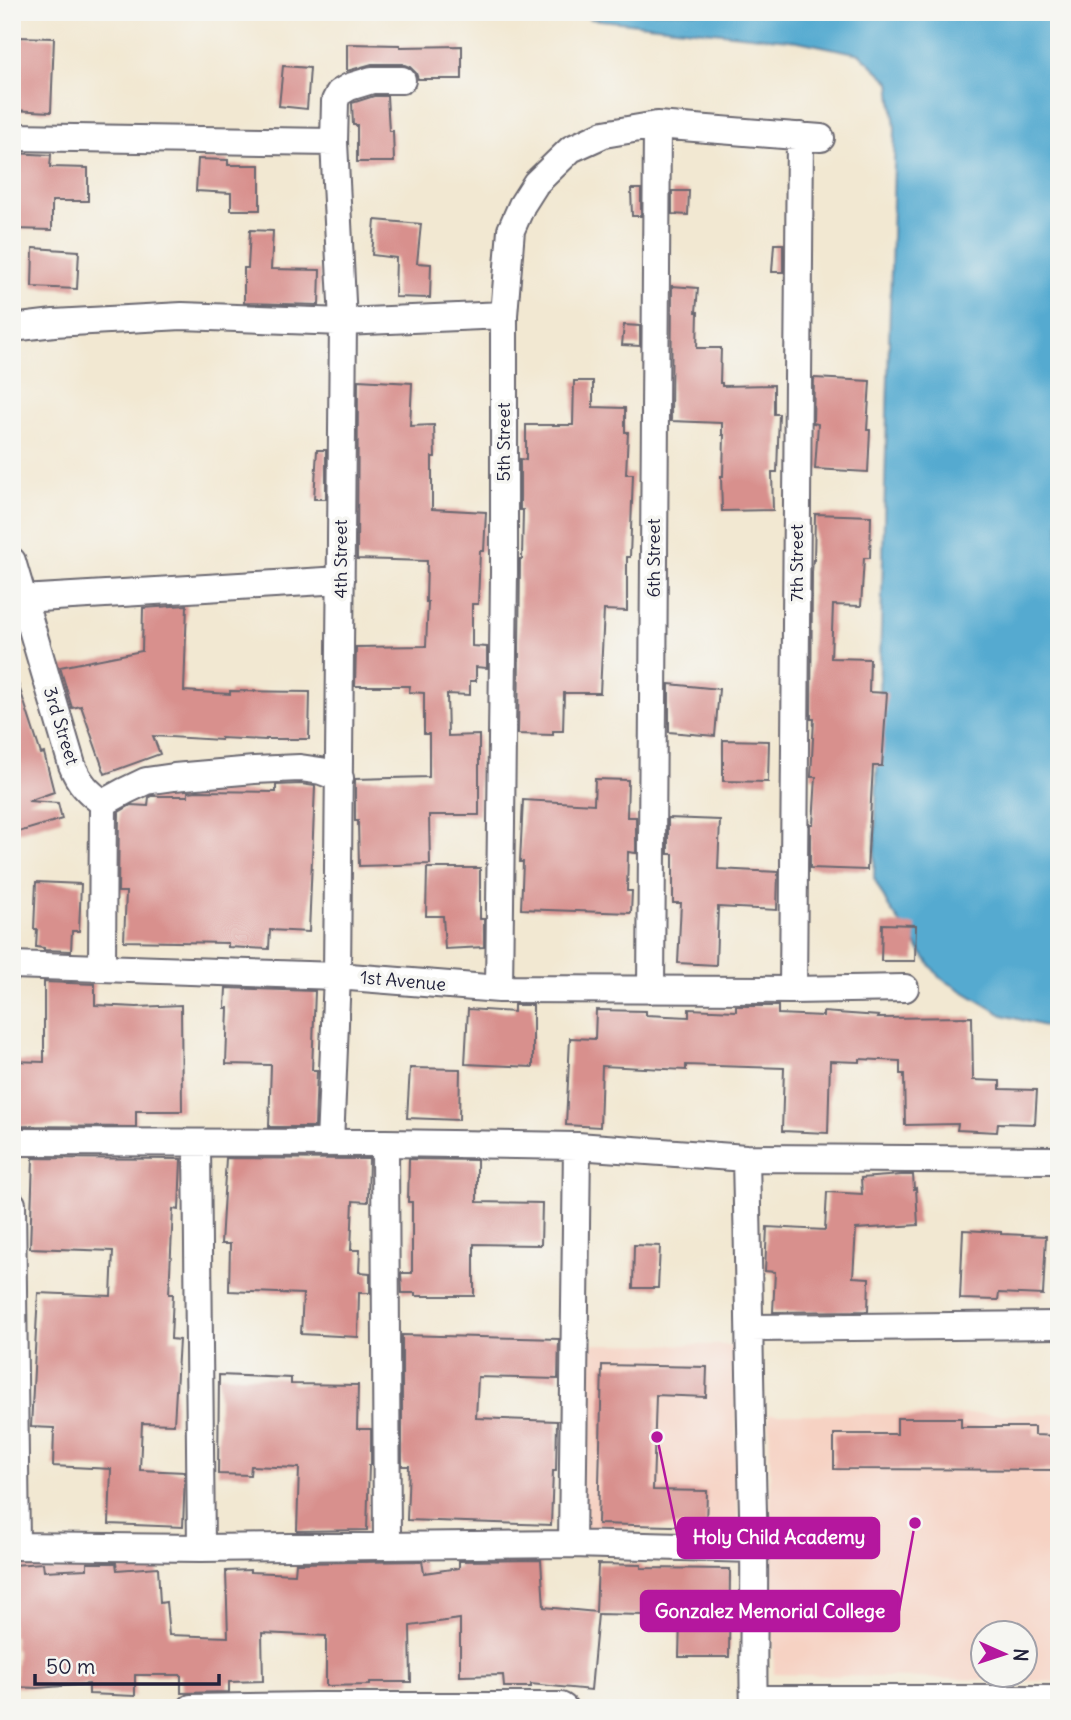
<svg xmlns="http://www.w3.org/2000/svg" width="1071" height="1720" viewBox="0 0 1071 1720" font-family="Delius,sans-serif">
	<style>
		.built { fill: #f6d2c3; fill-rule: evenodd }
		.water { fill: #54aad0; stroke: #3b6686; stroke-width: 2 }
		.building { fill: #d8908d }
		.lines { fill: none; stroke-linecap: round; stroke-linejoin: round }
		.street-casing { stroke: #6b6770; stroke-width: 30 }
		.street { stroke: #fff; stroke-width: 26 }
		.labels { text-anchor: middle; stroke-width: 7; stroke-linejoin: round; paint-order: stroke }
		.street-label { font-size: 18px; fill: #22223b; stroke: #f6f6f2 }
		.leader { fill: none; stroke: #b5179e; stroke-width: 2.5 }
		.callout-dot { fill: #b5179e; stroke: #f6f6f2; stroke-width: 2.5 }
		.callout { fill: #b5179e; stroke: #b5179e; stroke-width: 2.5 }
		.callout-label { font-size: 19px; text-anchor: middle; font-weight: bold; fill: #fff }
	</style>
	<rect width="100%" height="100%" fill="#f6f6f2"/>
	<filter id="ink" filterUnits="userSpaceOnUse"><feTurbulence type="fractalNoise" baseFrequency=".0143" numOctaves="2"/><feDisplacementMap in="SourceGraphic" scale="14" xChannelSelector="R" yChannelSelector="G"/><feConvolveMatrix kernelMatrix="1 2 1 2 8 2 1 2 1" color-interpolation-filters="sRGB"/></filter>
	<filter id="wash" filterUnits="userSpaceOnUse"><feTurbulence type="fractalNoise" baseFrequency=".00686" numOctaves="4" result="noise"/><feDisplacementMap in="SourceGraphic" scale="28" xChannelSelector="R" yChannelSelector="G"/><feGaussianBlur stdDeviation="1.57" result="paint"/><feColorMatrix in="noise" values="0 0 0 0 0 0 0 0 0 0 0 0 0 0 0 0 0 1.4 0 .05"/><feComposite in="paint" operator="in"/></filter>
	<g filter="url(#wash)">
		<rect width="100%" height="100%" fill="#f2e8d2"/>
		<path class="built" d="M 580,1344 L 734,1345 L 738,1529 L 577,1529 Z
			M 769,1414 L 1059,1414 L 1059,1682 L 774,1674 ZM 984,1632 L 1026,1632 L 1026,1674 L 984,1674 Z"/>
		<path class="water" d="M 578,12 L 1059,12 L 1059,1030 L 1003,1015 L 939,977 L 888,906 L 874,878 L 895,128 L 890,82 L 860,54 L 798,41 L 591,19 Z"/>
		<g id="blocks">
			<path class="building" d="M 15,37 L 54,38 L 51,112 L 12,110 Z
				M 347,44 L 400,45 L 400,47 L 462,46 L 462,79 L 418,79 L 416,73 L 410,67 L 402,64 L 372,64 L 347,71 Z
				M 283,66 L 310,68 L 307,109 L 279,106 Z
				M 374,96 L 387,96 L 389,131 L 393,131 L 394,162 L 357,162 L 357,125 L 353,125 L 352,103 Z
				M 12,153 L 51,155 L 50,167 L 88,168 L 88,201 L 52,201 L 52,230 L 14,229 L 15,197 L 12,197 Z
				M 198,159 L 228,160 L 228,165 L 260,165 L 260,210 L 231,210 L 231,193 L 196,191 Z
				M 631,189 L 641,189 L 641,216 L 632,216 Z
				M 672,191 L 689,191 L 688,215 L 672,214 Z
				M 375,220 L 421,224 L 417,263 L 431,264 L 430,298 L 395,297 L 396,258 L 372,255 Z
				M 250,230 L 273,231 L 271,269 L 320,270 L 319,305 L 244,303 L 244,268 L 248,268 Z
				M 774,244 L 783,244 L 783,272 L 772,272 Z
				M 33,248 L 79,251 L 77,289 L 32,287 Z
				M 672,286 L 698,288 L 696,312 L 698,312 L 697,348 L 721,348 L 720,383 L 722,383 L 722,386 L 774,385 L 774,414 L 779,414 L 777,472 L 772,472 L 773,510 L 722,511 L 721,476 L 723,476 L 724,435 L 722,435 L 722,423 L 671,421 Z
				M 624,325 L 640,326 L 640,346 L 622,345 Z
				M 814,378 L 870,381 L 867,430 L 870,430 L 868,472 L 815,469 L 818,424 L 813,423 Z
				M 358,380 L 412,383 L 410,426 L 434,425 L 435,457 L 432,457 L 432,509 L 486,512 L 484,551 L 480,551 L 478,604 L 472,604 L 472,646 L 487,647 L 487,668 L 476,667 L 476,681 L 470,681 L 470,695 L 447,694 L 448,736 L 479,735 L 479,815 L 429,815 L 430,864 L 359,866 L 358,821 L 355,821 L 355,779 L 429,777 L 429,734 L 424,734 L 424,693 L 409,692 L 410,686 L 355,686 L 356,647 L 426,646 L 428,602 L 426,602 L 427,561 L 357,559 Z
				M 574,381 L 593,381 L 593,407 L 625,408 L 625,432 L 628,432 L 626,474 L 633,474 L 630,557 L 627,557 L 627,611 L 604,610 L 600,693 L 564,693 L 563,731 L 553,731 L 553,735 L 518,734 L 520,559 L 522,559 L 523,510 L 520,510 L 520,459 L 526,460 L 526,425 L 573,425 Z
				M 317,450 L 326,450 L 326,499 L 314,499 Z
				M 815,514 L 871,516 L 870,558 L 864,558 L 861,606 L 833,605 L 831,658 L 870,659 L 869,692 L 887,693 L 882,766 L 873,766 L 867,870 L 810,868 L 810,824 L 813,824 L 816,777 L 811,777 L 814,719 L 811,719 L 812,572 L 813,560 L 814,560 Z
				M 187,605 L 184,691 L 230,694 L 230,691 L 310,692 L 309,739 L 266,739 L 266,740 L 221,738 L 221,740 L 153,736 L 160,754 L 105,774 L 81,706 L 72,708 L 60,667 L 142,651 L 143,608 Z
				M 16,677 L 41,754 L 44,753 L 54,792 L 28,801 L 58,803 L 62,819 L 12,834 L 12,678 Z
				M 669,684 L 719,689 L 715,736 L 669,732 Z
				M 723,740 L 769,741 L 768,782 L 723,781 Z
				M 595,779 L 628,780 L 627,817 L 636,817 L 636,853 L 628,852 L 627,891 L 632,891 L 631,913 L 521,909 L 523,862 L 520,862 L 523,800 L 594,804 Z
				M 301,784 L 315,786 L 309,932 L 270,930 L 269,949 L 228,947 L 228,943 L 124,941 L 126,892 L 118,892 L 119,812 L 131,805 L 148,806 L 149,797 L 151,796 L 188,796 L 188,792 L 197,791 L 276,792 L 276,785 Z
				M 668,818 L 720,820 L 718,869 L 778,872 L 777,910 L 718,907 L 716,965 L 678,963 L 681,903 L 673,903 L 673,854 L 668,854 Z
				M 427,868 L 480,868 L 480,919 L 484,919 L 484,947 L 445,949 L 443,916 L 426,916 Z
				M 36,882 L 81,884 L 79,931 L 72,931 L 71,951 L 44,950 L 44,948 L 36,947 L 37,929 L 34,929 Z
				M 882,924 L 916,925 L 915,961 L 881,961 Z
				M 44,982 L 95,984 L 95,1005 L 137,1007 L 181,1005 L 182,1111 L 136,1111 L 136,1127 L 12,1126 L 12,1061 L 44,1062 Z
				M 226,988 L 315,991 L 312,1070 L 317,1070 L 315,1127 L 269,1127 L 271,1065 L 226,1064 L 228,1008 L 225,1008 Z
				M 514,1005 L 533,1005 L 533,1067 L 465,1064 L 468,1009 L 514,1012 Z
				M 736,1006 L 778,1006 L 778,1014 L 823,1016 L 823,1012 L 879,1016 L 878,1018 L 972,1017 L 973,1080 L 1000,1081 L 1000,1089 L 1037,1090 L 1035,1124 L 998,1123 L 997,1132 L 957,1130 L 958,1124 L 905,1125 L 904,1074 L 900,1074 L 900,1061 L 860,1059 L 860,1062 L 830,1061 L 828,1133 L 782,1131 L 784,1068 L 686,1065 L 686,1070 L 602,1066 L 600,1127 L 566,1125 L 570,1038 L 595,1039 L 596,1010 L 646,1011 L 646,1015 L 689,1017 L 689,1009 L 736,1011 Z
				M 410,1068 L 460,1069 L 459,1120 L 407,1118 Z
				M 33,1158 L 181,1159 L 179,1210 L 173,1209 L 169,1294 L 173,1294 L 171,1339 L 179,1340 L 174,1424 L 142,1423 L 140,1470 L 185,1472 L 183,1527 L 109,1524 L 111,1469 L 53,1466 L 54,1428 L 31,1427 L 38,1293 L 111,1296 L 113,1251 L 30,1248 Z
				M 226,1158 L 369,1159 L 368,1202 L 353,1201 L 351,1250 L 360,1250 L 359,1272 L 370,1273 L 370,1293 L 359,1293 L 358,1337 L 301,1334 L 303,1294 L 229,1291 L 230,1244 L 221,1244 Z
				M 409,1159 L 477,1160 L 477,1202 L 542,1203 L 541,1245 L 474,1244 L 474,1296 L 415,1296 L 415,1293 L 402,1293 L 401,1273 L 412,1273 L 412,1202 L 408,1202 Z
				M 901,1175 L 913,1175 L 914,1189 L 916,1188 L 918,1225 L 856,1229 L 853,1277 L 869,1278 L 868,1311 L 773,1312 L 775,1272 L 765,1271 L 767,1227 L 825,1230 L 827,1192 L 862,1194 L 861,1178 Z
				M 963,1230 L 1001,1232 L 1001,1234 L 1046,1236 L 1043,1295 L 999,1293 L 998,1300 L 960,1299 Z
				M 634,1245 L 660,1246 L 658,1288 L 633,1288 Z
				M 402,1335 L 559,1339 L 558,1379 L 478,1377 L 476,1418 L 557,1421 L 556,1471 L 553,1471 L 551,1525 L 407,1520 L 409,1466 L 402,1466 Z
				M 602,1365 L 707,1367 L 706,1397 L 656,1395 L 653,1490 L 707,1491 L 706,1527 L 598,1524 Z
				M 219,1375 L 291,1378 L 291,1384 L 358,1385 L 357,1429 L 371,1429 L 371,1465 L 369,1465 L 367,1530 L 297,1531 L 299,1468 L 251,1466 L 250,1475 L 218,1474 Z
				M 897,1418 L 961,1418 L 961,1427 L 1034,1427 L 1034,1435 L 1059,1436 L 1059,1470 L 834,1469 L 834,1434 L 897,1434 Z
				M 541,1560 L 544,1607 L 596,1612 L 598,1564 L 641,1565 L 641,1568 L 730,1569 L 729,1657 L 679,1657 L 680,1620 L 645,1619 L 645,1615 L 598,1614 L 591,1690 L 531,1684 L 531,1687 L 504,1687 L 503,1675 L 460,1676 L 460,1619 L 410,1626 L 411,1682 L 370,1682 L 370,1685 L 326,1686 L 326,1636 L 262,1633 L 263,1681 L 229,1682 L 229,1692 L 181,1693 L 181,1675 L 135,1675 L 135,1696 L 89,1694 L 89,1684 L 37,1688 L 15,1687 L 17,1649 L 15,1649 L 14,1636 L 12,1636 L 12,1565 L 43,1563 L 44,1571 L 87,1569 L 87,1563 L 116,1563 L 117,1570 L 158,1567 L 160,1603 L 166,1602 L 169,1635 L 228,1637 L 226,1571 L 250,1570 L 250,1572 L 295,1574 L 296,1563 L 422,1561 L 424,1573 L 459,1568 L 459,1561 Z"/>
		</g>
	</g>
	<g filter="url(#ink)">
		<use href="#blocks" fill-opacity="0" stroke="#6b6770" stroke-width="2"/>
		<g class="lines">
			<g class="street-casing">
				<path id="street" d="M 12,137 L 334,142
					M 12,328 L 54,323 L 182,316 L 343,322 L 504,315
					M 12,561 L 72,765 C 79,783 88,792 103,803 L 102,967
					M 22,599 L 341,580
					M 103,803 L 125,791 L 146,781 L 174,777 L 254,770 L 300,768 L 321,771 L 340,778
					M 12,965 L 337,976 L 499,989 L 793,990 L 905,988
					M 499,989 L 504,572 L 504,315 L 511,230 L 522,205 L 536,183 L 571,149 L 604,134 L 657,125 L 821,138
					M 651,990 L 657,125
					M 793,990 L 800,136
					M 12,1142 L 385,1143 L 577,1146 L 746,1158 L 1059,1160
					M 330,1143 L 337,976 L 343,322 L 334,142 L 335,101 L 339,93 L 349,87 L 372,80 L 402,80
					M 385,1143 L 387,1545
					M 197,1144 L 201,1548
					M 746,1158 C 749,1288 750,1418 754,1548 C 755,1601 752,1654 754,1708
					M 12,1204 L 16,1546
					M 751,1328 L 1059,1325
					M 572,1544 L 577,1146
					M 12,1546 L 201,1548 L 572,1544 L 754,1549
					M 754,1699 L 1059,1699
					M 191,1708 L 315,1706 L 561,1706 L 564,1708"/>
			</g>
			<use href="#street" class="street"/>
		</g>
	</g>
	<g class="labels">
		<g class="street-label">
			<text transform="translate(504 442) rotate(-90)" y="6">5th Street</text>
			<text transform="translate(654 558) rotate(-90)" y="6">6th Street</text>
			<text transform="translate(341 559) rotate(-90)" y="6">4th Street</text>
			<text transform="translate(797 563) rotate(-90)" y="6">7th Street</text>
			<text transform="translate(61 726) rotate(73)" y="6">3rd Street</text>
			<text transform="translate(403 981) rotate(5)" y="6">1st Avenue</text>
		</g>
	</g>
	<path class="leader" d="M657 1437L678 1538M915 1523L899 1611"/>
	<g class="callout-dot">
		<circle cx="657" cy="1437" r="7"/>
		<circle cx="915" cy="1523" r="7"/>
	</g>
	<g class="callout">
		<rect x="678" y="1518" width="201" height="40" rx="7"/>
		<rect x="641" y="1591" width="258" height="40" rx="7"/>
	</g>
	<g class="callout-label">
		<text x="779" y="1544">Holy Child Academy</text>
		<text x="770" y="1618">Gonzalez Memorial College</text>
	</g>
	<rect width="1071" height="1720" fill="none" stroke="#f6f6f2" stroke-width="42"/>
	<g transform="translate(1004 1654) rotate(93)"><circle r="33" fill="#f6f6f2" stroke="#a1a1a9" stroke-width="2"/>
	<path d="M0-5L12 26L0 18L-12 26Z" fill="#b5179e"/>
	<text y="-10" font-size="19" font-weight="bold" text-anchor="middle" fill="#22223b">N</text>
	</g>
	<path d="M35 1674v10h184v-10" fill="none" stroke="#22223b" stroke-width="3.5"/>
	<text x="46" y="1674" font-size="21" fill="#22223b" stroke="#f6f6f2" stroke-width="5" paint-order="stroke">50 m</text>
</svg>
